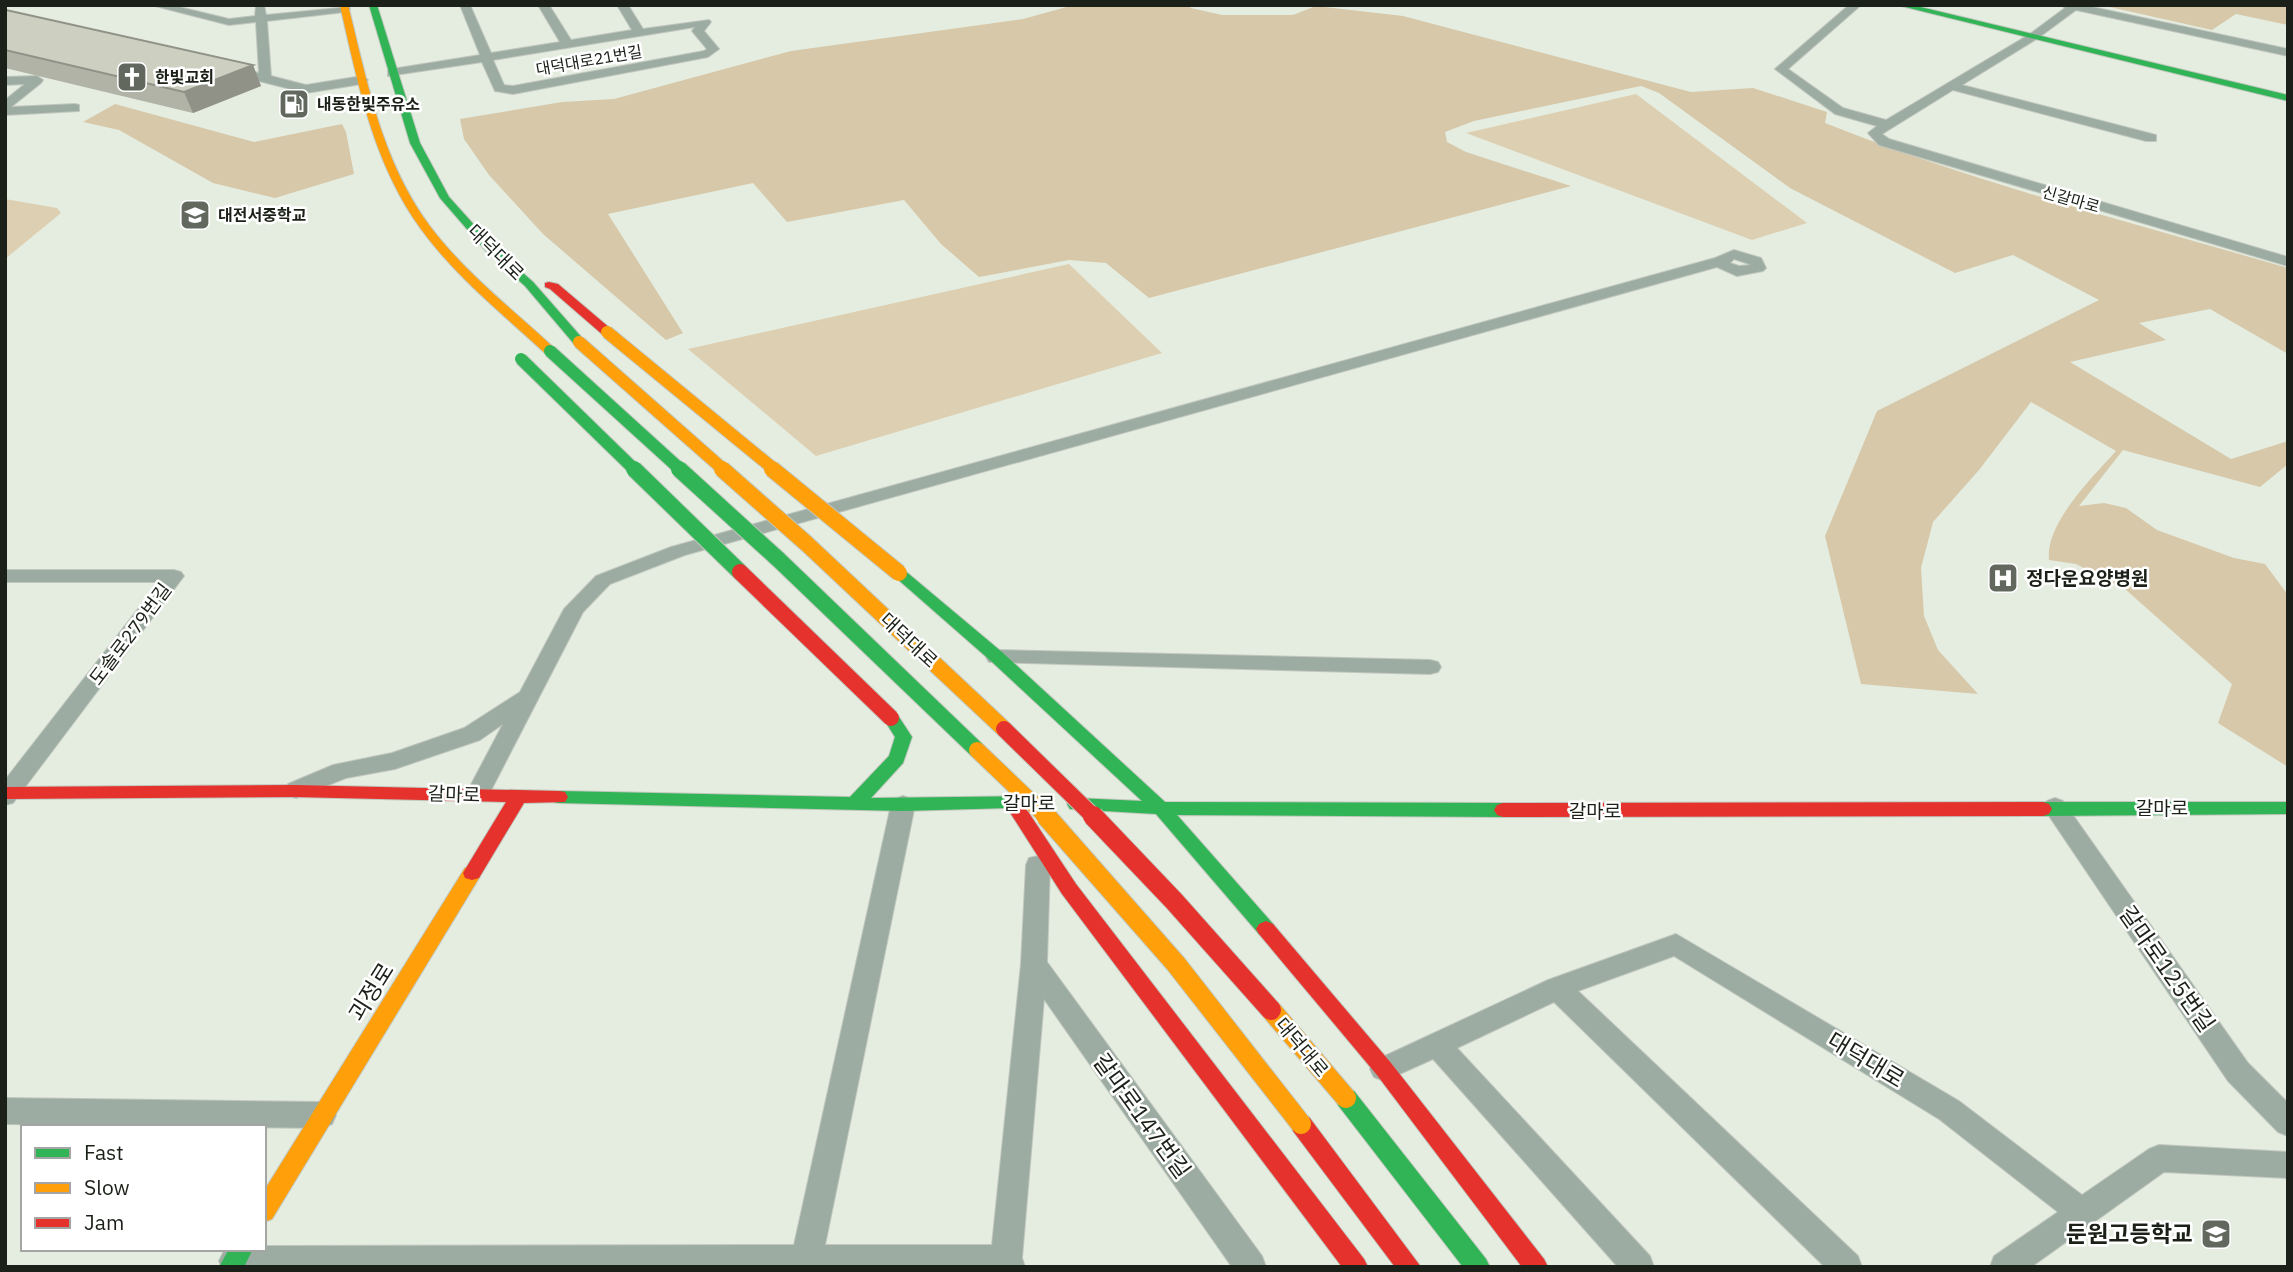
<svg xmlns="http://www.w3.org/2000/svg" width="2293" height="1272" viewBox="0 0 2293 1272" font-family="'IBM Plex Sans','Noto Sans KR',sans-serif">
	<style>
		.green { fill: #ddcfb2 }
		.forest { fill: #d6c8a9 }
		.lines { fill: none; stroke-linecap: round; stroke-linejoin: round }
		.street-casing { stroke: #c1c7be; stroke-width: 2 }
		.fast-casing { stroke: #c1c7be; stroke-width: 2 }
		.slow-casing { stroke: #c1c7be; stroke-width: 2 }
		.jam-casing { stroke: #c1c7be; stroke-width: 2 }
		.street { fill: #9daca2; fill-rule: evenodd }
		.fast { fill: #30b455; fill-rule: evenodd }
		.slow { fill: #ff9f0a; fill-rule: evenodd }
		.jam { fill: #e5322d; fill-rule: evenodd }
		.fast-bridge-far1-casing { stroke: #c1c7be; stroke-width: 14; stroke-linecap: butt }
		.fast-bridge-casing { stroke: #c1c7be; stroke-width: 18; stroke-linecap: butt }
		.slow-bridge-far2-casing { stroke: #c1c7be; stroke-width: 14; stroke-linecap: butt }
		.slow-bridge-far1-casing { stroke: #c1c7be; stroke-width: 18; stroke-linecap: butt }
		.slow-bridge-casing { stroke: #c1c7be; stroke-width: 22; stroke-linecap: butt }
		.jam-bridge-far1-casing { stroke: #c1c7be; stroke-width: 18; stroke-linecap: butt }
		.jam-bridge-casing { stroke: #c1c7be; stroke-width: 22; stroke-linecap: butt }
		.fast-bridge-far1 { stroke: #30b455; stroke-width: 12 }
		.fast-bridge { stroke: #30b455; stroke-width: 16 }
		.slow-bridge-far2 { stroke: #ff9f0a; stroke-width: 12 }
		.slow-bridge-far1 { stroke: #ff9f0a; stroke-width: 16 }
		.slow-bridge { stroke: #ff9f0a; stroke-width: 20 }
		.jam-bridge-far1 { stroke: #e5322d; stroke-width: 16 }
		.jam-bridge { stroke: #e5322d; stroke-width: 20 }
		.wall { fill: #b0b3a6 }
		.shaded-wall { fill: #909287 }
		.building { fill: #cdd0c1; stroke: #909287; stroke-width: 2 }
		.labels { text-anchor: middle; stroke-width: 5; stroke-linejoin: round; paint-order: stroke }
		.far-street-label { font-size: 16px; fill: #1b2118; stroke: #fff }
		.far-poi-label { font-size: 16px; font-weight: bold; fill: #1b2118; stroke: #fff; text-anchor: start }
		.street-label { font-size: 19px; fill: #1b2118; stroke: #fff }
		.poi-label { font-size: 19px; font-weight: bold; fill: #1b2118; stroke: #fff; text-anchor: start }
		.near-street-label { font-size: 23px; fill: #1b2118; stroke: #fff }
		.near-poi-label { font-size: 23px; font-weight: bold; fill: #1b2118; stroke: #fff; text-anchor: end }
	</style>
	<rect width="100%" height="100%" fill="#e5ede1"/>
	<path class="green" d="M 1636,94 L 1807,223 L 1752,240 L 1466,133 Z
		M 5,199 L 57,208 L 61,213 L 5,259 Z
		M 1069,264 L 1162,353 L 816,456 L 688,349 Z"/>
	<path class="forest" d="M 1074,5 L 1188,5 L 1191,8 L 1222,15 L 1293,15 L 1316,6 L 1403,16 L 1691,92 L 1753,88 L 1827,112 L 1825,123 C 1975,183 2133,223 2288,268 L 2288,354 L 2210,309 L 2139,323 L 2166,340 L 2070,362 L 2231,459 L 2288,441 L 2288,464 L 2260,487 L 2123,450 L 2079,506 L 2104,503 L 2126,508 L 2157,530 L 2234,558 L 2265,564 L 2288,595 L 2288,767 L 2218,723 L 2232,684 L 2125,589 L 2076,564 L 2049,560 C 2045,523 2093,477 2116,451 L 2031,402 L 1979,470 L 1933,522 L 1921,568 L 1924,616 L 1938,650 L 1978,694 L 1861,684 L 1825,536 L 1877,411 L 2099,300 L 2013,255 L 1955,273 L 1790,188 L 1659,93 L 1641,86 L 1474,121 L 1445,132 L 1447,142 L 1466,152 L 1571,186 L 1149,298 L 1106,263 L 1069,260 L 979,277 L 941,244 L 904,200 L 787,222 L 753,183 L 608,214 L 683,333 L 666,340 L 543,234 L 489,175 L 464,139 L 460,119 L 562,102 L 614,99 L 791,51 L 1023,19 Z
		M 2101,5 L 2288,5 L 2288,25 L 2236,14 L 2212,30 Z
		M 115,104 L 254,142 L 342,124 L 346,132 L 354,174 L 275,198 L 213,183 L 119,130 L 83,122 Z"/>
	<g class="lines">
		<g class="street-casing">
			<path id="street" d="M 151,5 L 171,5 L 229,19 L 255,16 L 256,5 L 264,5 L 266,15 L 349,7 L 350,9 L 345,12 L 267,21 L 271,76 L 306,85 L 362,76 L 368,80 L 362,84 L 306,93 L 228,73 L 228,67 L 232,66 L 259,73 L 256,22 L 229,25 Z
				M 460,5 L 470,5 L 491,53 L 560,42 L 538,5 L 549,5 L 571,40 L 632,30 L 617,5 L 628,5 L 643,29 L 709,20 L 711,22 L 704,31 L 719,49 L 708,57 L 513,94 L 495,91 L 482,62 L 388,76 L 388,70 L 392,69 L 480,55 ZM 695,27 L 692,31 L 707,49 L 704,51 L 513,86 L 504,85 L 493,60 Z
				M 1849,5 L 1861,5 L 1788,69 L 1843,108 L 1886,120 L 2030,34 L 2065,8 L 2062,5 L 2083,5 L 2288,49 L 2288,56 L 2076,10 L 2038,38 L 1962,85 L 2156,135 L 2156,141 L 2146,141 L 1953,90 L 1882,134 L 1889,139 L 2288,257 L 2288,266 L 1879,145 L 1868,133 L 1877,126 L 1835,114 L 1775,69 Z
				M 37,76 L 43,80 L 41,83 L 11,107 L 75,104 L 79,105 L 79,111 L 5,115 L 5,100 L 25,84 L 5,85 L 5,77 Z
				M 1734,250 L 1761,258 L 1766,268 L 1763,271 L 1737,276 L 1717,267 L 685,555 L 610,584 L 583,612 L 486,800 L 478,802 L 470,800 L 466,794 L 503,724 L 480,740 L 395,769 L 346,778 L 296,798 L 288,796 L 284,790 L 288,784 L 333,765 L 392,753 L 464,728 L 520,692 L 564,609 L 596,576 L 671,547 L 1715,258 ZM 1734,259 L 1749,264 L 1750,265 L 1739,266 L 1730,263 Z
				M 5,570 L 174,570 L 181,572 L 184,576 L 13,803 L 5,805 L 5,780 L 159,582 L 5,582 Z
				M 997,650 L 1430,660 L 1438,662 L 1441,667 L 1438,672 L 1430,674 L 989,662 L 986,657 L 989,652 Z
				M 903,796 L 911,799 L 915,805 L 825,1245 L 992,1245 L 1021,964 L 1026,865 L 1029,858 L 1038,856 L 1047,858 L 1050,865 L 1047,962 L 1262,1256 L 1266,1267 L 1232,1267 L 1044,999 L 1022,1258 L 1025,1267 L 222,1267 L 219,1261 L 224,1251 L 264,1249 L 264,1246 L 794,1245 L 891,805 L 895,799 Z
				M 2055,798 L 2063,801 L 2248,1063 L 2288,1103 L 2288,1136 L 2278,1132 L 2228,1081 L 2047,813 L 2043,807 L 2047,801 Z
				M 1676,934 L 1959,1101 L 2082,1195 L 2149,1149 L 2159,1145 L 2288,1152 L 2288,1178 L 2164,1172 L 2031,1267 L 1990,1267 L 1994,1256 L 2058,1212 L 1939,1119 L 1674,956 L 1578,991 L 1858,1256 L 1862,1267 L 1825,1267 L 1554,1002 L 1457,1048 L 1650,1256 L 1654,1267 L 1618,1267 L 1433,1059 L 1384,1081 L 1374,1077 L 1370,1069 L 1374,1061 L 1548,980 Z
				M 5,1098 L 322,1102 L 332,1106 L 336,1115 L 332,1124 L 322,1128 L 5,1124 Z"/>
		</g>
		<g class="fast-casing">
			<path id="fast" d="M 369,5 L 377,5 L 420,143 L 449,197 L 494,247 L 533,282 L 583,339 L 583,345 L 575,345 L 525,286 L 486,251 L 440,198 L 410,143 Z
				M 1897,5 L 1912,5 L 2288,95 L 2288,101 Z
				M 899,568 L 904,570 L 1003,653 L 1165,802 L 1503,803 L 1509,805 L 1512,810 L 1509,815 L 1503,817 L 1177,815 L 1273,924 L 1276,929 L 1273,934 L 1266,937 L 1259,934 L 1156,814 L 1070,809 L 1067,804 L 1070,799 L 1076,798 L 1142,801 L 991,661 L 894,576 L 892,573 L 894,570 Z
				M 891,712 L 897,714 L 912,737 L 903,763 L 871,798 L 1034,796 L 1040,797 L 1043,802 L 1040,807 L 903,811 L 559,803 L 553,802 L 550,797 L 553,792 L 559,791 L 850,797 L 889,756 L 895,737 L 883,718 Z
				M 2043,802 L 2288,802 L 2288,814 L 2043,816 L 2037,814 L 2034,809 L 2037,804 Z
				M 1346,1089 L 1354,1091 L 1486,1259 L 1490,1267 L 1463,1267 L 1338,1105 L 1335,1098 L 1338,1091 Z
				M 229,1249 L 253,1249 L 244,1267 L 219,1267 Z"/>
		</g>
		<g class="slow-casing">
			<path id="slow" d="M 340,5 L 348,5 C 367,81 381,160 429,225 C 464,272 512,309 554,348 L 554,354 L 546,354 C 503,314 456,277 421,229 C 373,163 358,84 340,5 Z
				M 472,866 L 479,868 L 481,873 L 479,878 L 272,1219 L 264,1222 L 264,1191 L 465,868 Z"/>
		</g>
		<g class="jam-casing">
			<path id="jam" d="M 549,282 L 558,284 L 611,329 L 611,335 L 603,335 L 550,289 L 545,287 L 545,283 Z
				M 295,785 L 559,791 L 565,792 L 568,797 L 565,802 L 524,803 L 479,878 L 472,880 L 465,878 L 463,873 L 506,802 L 295,797 L 5,799 L 5,787 Z
				M 1013,797 L 1019,798 L 1076,884 L 1364,1259 L 1368,1267 L 1342,1267 L 1062,894 L 1004,803 L 1007,798 Z
				M 2043,802 L 2049,804 L 2052,809 L 2049,814 L 2043,816 L 1503,817 L 1497,815 L 1494,810 L 1497,805 L 1503,803 Z
				M 1266,921 L 1273,924 L 1391,1063 L 1544,1259 L 1548,1267 L 1522,1267 L 1377,1075 L 1259,934 L 1256,929 L 1259,924 Z
				M 1301,1114 L 1309,1117 L 1421,1267 L 1395,1267 L 1293,1131 L 1290,1124 L 1293,1117 Z"/>
		</g>
		<use href="#street" class="street"/>
		<use href="#fast" class="fast"/>
		<use href="#slow" class="slow"/>
		<use href="#jam" class="jam"/>
		<g class="fast-bridge-far1-casing">
			<path id="fast-bridge-far1" d="M 550,351 L 681,470
				M 521,359 L 635,470"/>
		</g>
		<g class="fast-bridge-casing">
			<path id="fast-bridge" d="M 634,469 L 740,572
				M 679,469 L 779,560 L 977,750"/>
		</g>
		<g class="slow-bridge-far2-casing">
			<path id="slow-bridge-far2" d="M 607,332 L 775,470
				M 579,342 L 724,470"/>
		</g>
		<g class="slow-bridge-far1-casing">
			<path id="slow-bridge-far1" d="M 722,469 L 807,544 L 1004,729
				M 772,469 L 899,573
				M 977,750 L 1048,818"/>
		</g>
		<g class="slow-bridge-casing">
			<path id="slow-bridge" d="M 1046,816 L 1176,964 L 1301,1124
				M 1271,1010 L 1346,1098"/>
		</g>
		<g class="jam-bridge-far1-casing">
			<path id="jam-bridge-far1" d="M 740,572 L 891,718
				M 1004,729 L 1095,818"/>
		</g>
		<g class="jam-bridge-casing">
			<path id="jam-bridge" d="M 1093,816 L 1174,901 L 1271,1010"/>
		</g>
		<use href="#fast-bridge-far1" class="fast-bridge-far1"/>
		<use href="#fast-bridge" class="fast-bridge"/>
		<use href="#slow-bridge-far2" class="slow-bridge-far2"/>
		<use href="#slow-bridge-far1" class="slow-bridge-far1"/>
		<use href="#slow-bridge" class="slow-bridge"/>
		<use href="#jam-bridge-far1" class="jam-bridge-far1"/>
		<use href="#jam-bridge" class="jam-bridge"/>
	</g>
	<path class="wall" d="M 5,11 L 253,65 L 261,86 L 193,113 L 5,68 Z"/>
	<path class="shaded-wall" d="M 253,65 L 261,86 L 193,113 L 184,92 Z"/>
	<path class="building" d="M 6,10 L 253,65 L 184,92 L 5,50 L 5,11 Z"/>
	<defs>
		<g id="church-square" transform="scale(1.575)"><rect x="-9" y="-9" width="18" height="18" rx="4" fill="#62685e" stroke="#fff"/><path d="M-1.2-6h2.4v3.5h3.3v2.4h-3.3V6h-2.4V-.1h-3.3v-2.4h3.3Z" fill="#fff"/></g>
		<g id="fuel-square" transform="scale(1.575)"><rect x="-9" y="-9" width="18" height="18" rx="4" fill="#62685e" stroke="#fff"/><path d="M-5.5-6h7V0h2V4h1.3V-2.5L3-4.5l.8-.8L6-3V5H2.5V1h-1V6h-7ZM-4.2-4.7v3.2H.2V-4.7Z" fill="#fff"/></g>
		<g id="school-square" transform="scale(1.575)"><rect x="-9" y="-9" width="18" height="18" rx="4" fill="#62685e" stroke="#fff"/><path d="M0-5L7-2L0 1L-7-2ZM-4 1L0 2.5L4 1V4Q0 6-4 4Z" fill="#fff"/></g>
		<g id="hospital-square" transform="scale(1.575)"><rect x="-9" y="-9" width="18" height="18" rx="4" fill="#62685e" stroke="#fff"/><path d="M-5-5h3v3.5h4V-5h3V5h-3V1.5h-4V5h-3Z" fill="#fff"/></g>
	</defs>
	<g fill-rule="evenodd">
		<use href="#church-square" x="132" y="77"/>
		<use href="#fuel-square" x="294" y="104"/>
		<use href="#school-square" x="195" y="215"/>
		<use href="#hospital-square" x="2003" y="578"/>
		<use href="#school-square" x="2216" y="1234"/>
	</g>
	<g class="labels">
		<g class="far-street-label">
			<text transform="translate(589 60) rotate(-10)" y="6">대덕대로21번길</text>
			<text transform="translate(2071 199) rotate(16)" y="6">신갈마로</text>
		</g>
		<g class="far-poi-label">
			<text x="155" y="83">한빛교회</text>
			<text x="317" y="110">내동한빛주유소</text>
			<text x="218" y="221">대전서중학교</text>
		</g>
		<g class="street-label">
			<text transform="translate(496 252) rotate(45)" y="7">대덕대로</text>
			<text transform="translate(130 634) rotate(-53)" y="7">도솔로279번길</text>
			<text transform="translate(909 640) rotate(43)" y="7">대덕대로</text>
			<text transform="translate(454 794) rotate(2)" y="7">갈마로</text>
			<text x="1029" y="810">갈마로</text>
			<text x="2162" y="815">갈마로</text>
			<text x="1595" y="818">갈마로</text>
			<text transform="translate(1302 1047) rotate(50)" y="7">대덕대로</text>
		</g>
		<g class="poi-label">
			<text x="2026" y="585">정다운요양병원</text>
		</g>
		<g class="near-street-label">
			<text transform="translate(2167 969) rotate(55)" y="8">갈마로125번길</text>
			<text transform="translate(371 992) rotate(-58)" y="8">괴정로</text>
			<text transform="translate(1866 1060) rotate(31)" y="8">대덕대로</text>
			<text transform="translate(1142 1116) rotate(54)" y="8">갈마로147번길</text>
		</g>
		<g class="near-poi-label">
			<text x="2193" y="1242">둔원고등학교</text>
		</g>
	</g>
	<rect width="2293" height="1272" fill="none" stroke="#1b2118" stroke-width="14"/>
	<rect x="21" y="1125" width="245" height="126" fill="#ffffff" stroke="#a4a6a3" stroke-width="2"/>
	<rect x="35" y="1148" width="35" height="10" fill="#30b455" stroke="#a4a6a3" stroke-width="2"/>
	<text x="84" y="1160" font-size="21" fill="#1b2118">Fast</text>
	<rect x="35" y="1183" width="35" height="10" fill="#ff9f0a" stroke="#a4a6a3" stroke-width="2"/>
	<text x="84" y="1195" font-size="21" fill="#1b2118">Slow</text>
	<rect x="35" y="1218" width="35" height="10" fill="#e5322d" stroke="#a4a6a3" stroke-width="2"/>
	<text x="84" y="1230" font-size="21" fill="#1b2118">Jam</text>
</svg>
